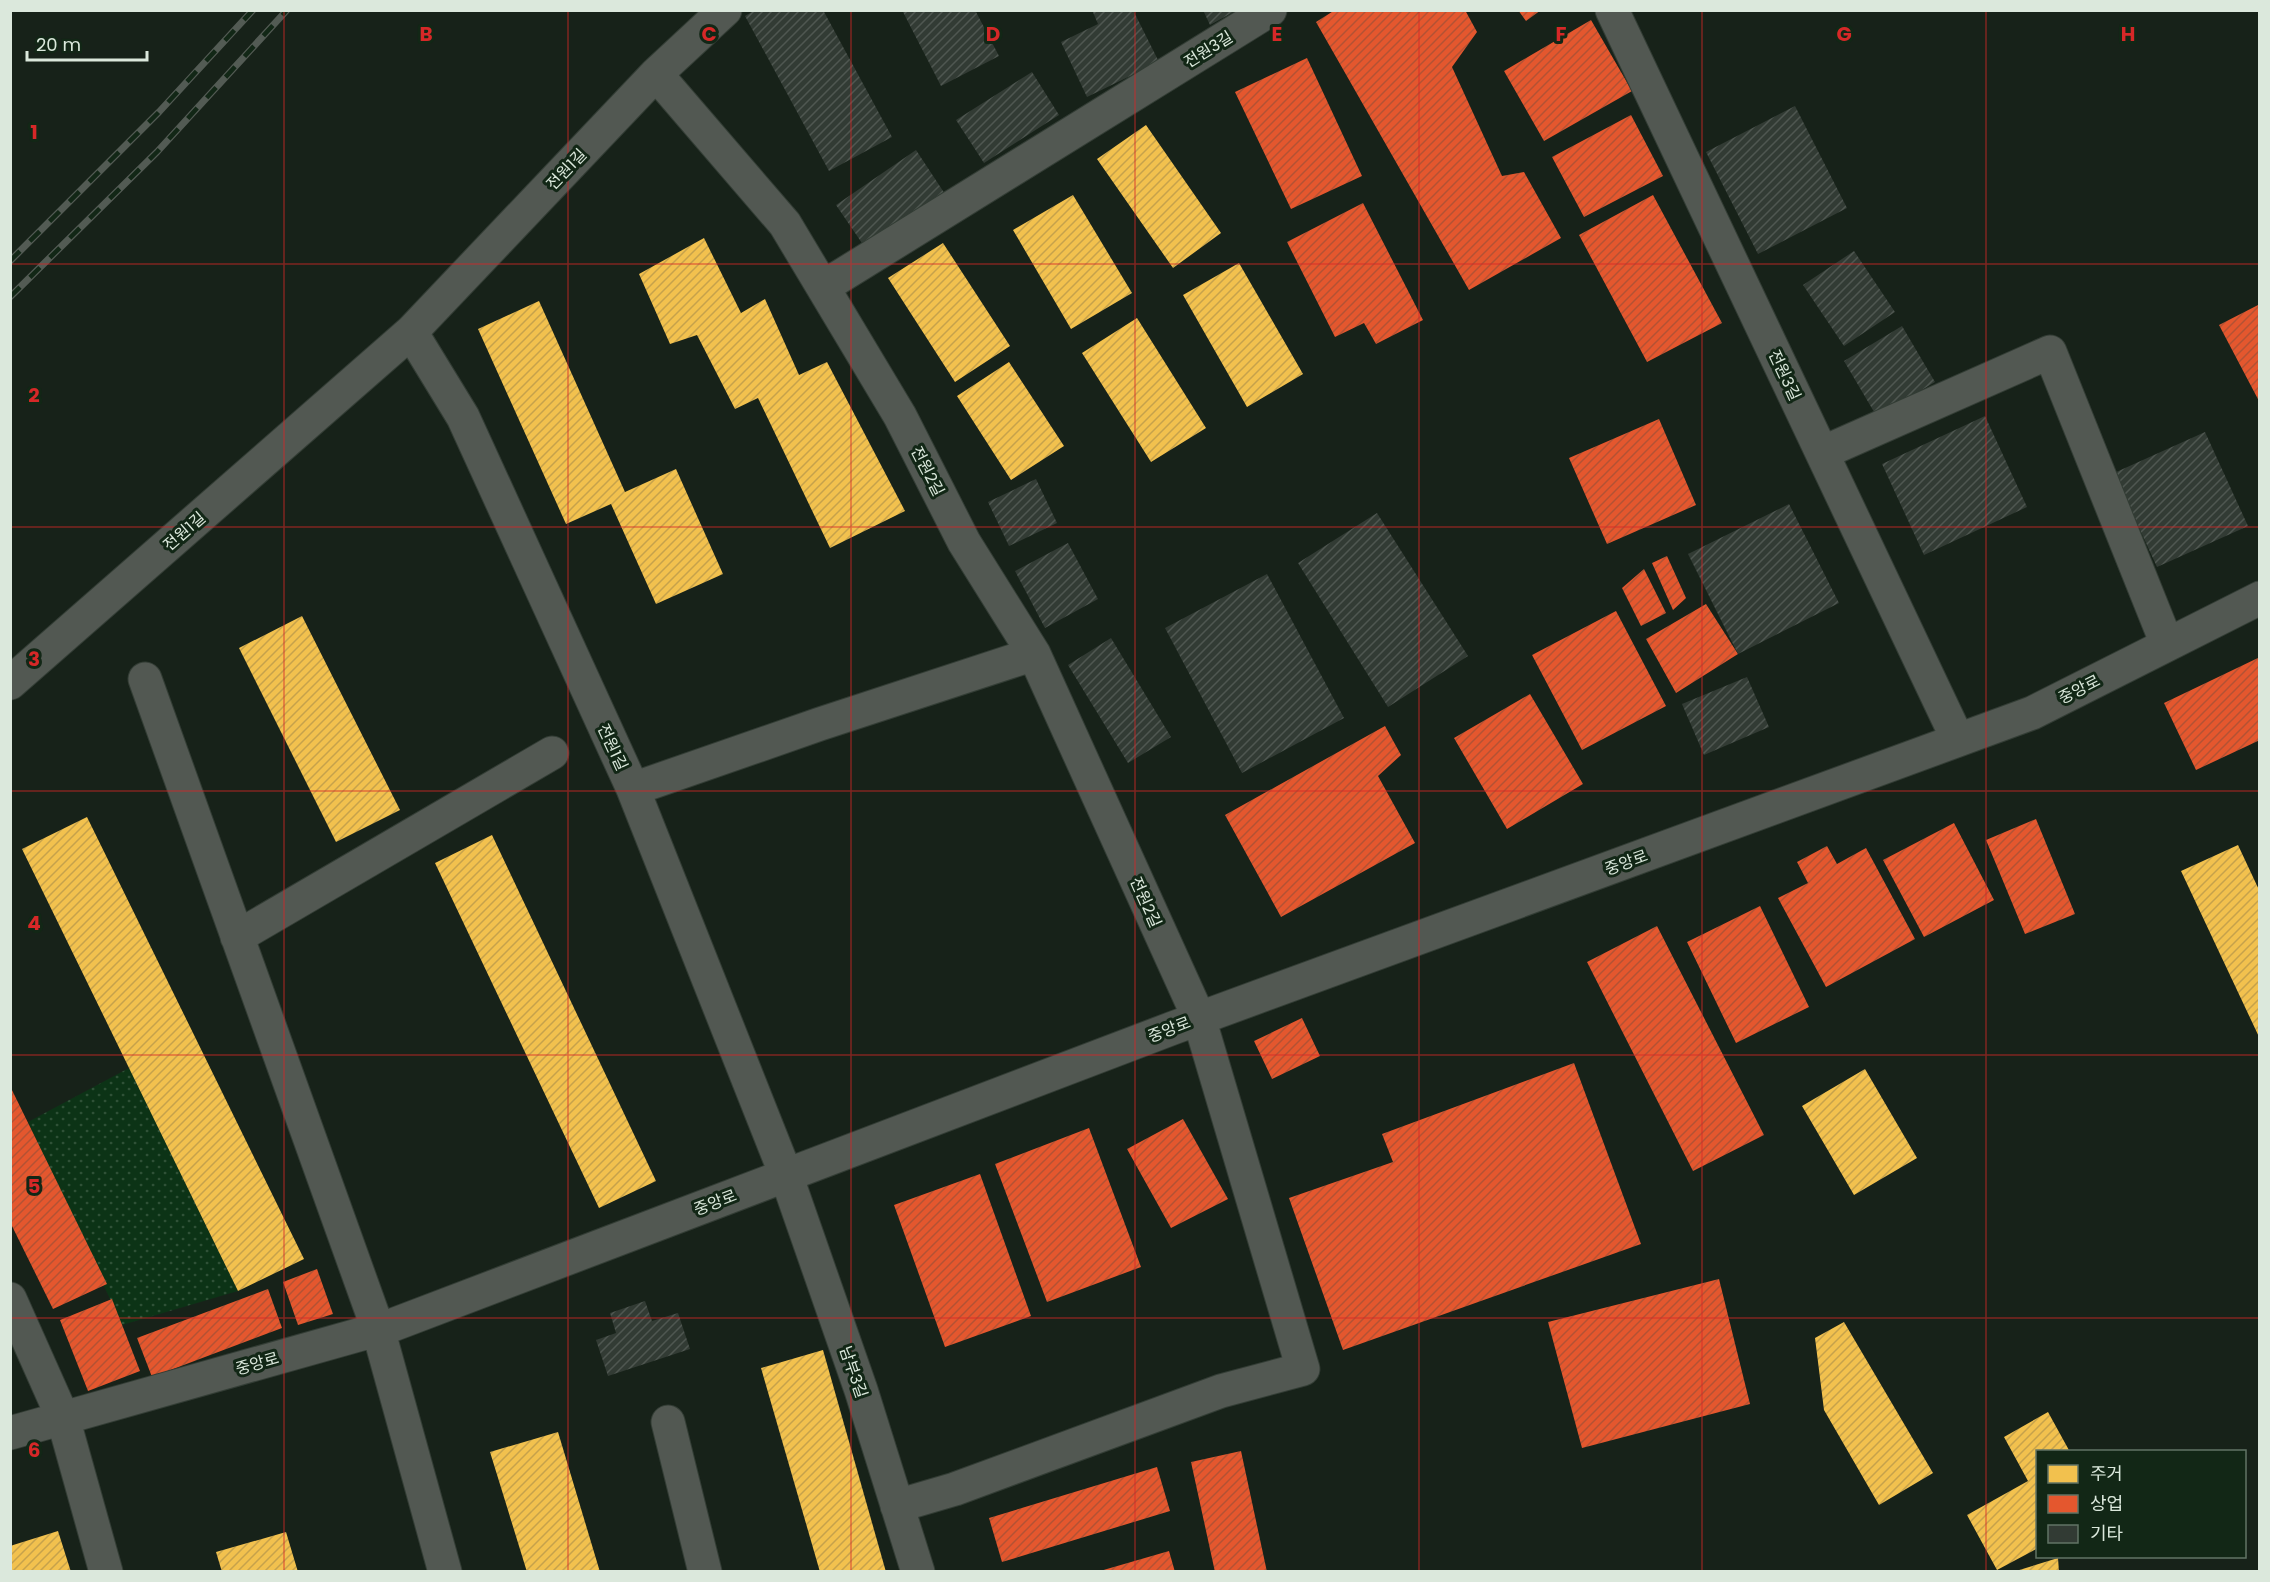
<svg xmlns="http://www.w3.org/2000/svg" width="2270" height="1582" viewBox="0 0 2270 1582" font-family="Poppins,'Noto Sans KR',sans-serif">
	<style>
		.park { fill: url(#park-dots) }
		.homes { fill: url(#homes-hatch) }
		.shops { fill: url(#shops-hatch) }
		.building { fill: url(#building-hatch) }
		.lines { fill: none; stroke-linecap: round; stroke-linejoin: round }
		.minor-casing { stroke: #333d35; stroke-width: 35 }
		.minor { stroke: #525852; stroke-width: 33 }
		.rail-casing { stroke: #535b54; stroke-width: 7 }
		.rail { stroke: #122716; stroke-width: 4.5; stroke-dasharray: 14; stroke-linecap: butt }
		.grid { fill: none; stroke: #d62828; stroke-width: 1.5; stroke-opacity: 0.55 }
		.labels { text-anchor: middle; stroke-width: 6; stroke-linejoin: round; paint-order: stroke }
		.street-label { font-size: 16px; fill: #dbe8dc; stroke: #122716 }
		.grid-label { font-size: 20px; text-anchor: middle; font-weight: bold; fill: #d62828; stroke: #122716; stroke-width: 6; stroke-linejoin: round; paint-order: stroke }
	</style>
	<defs>
		<pattern id="park-dots" width="8" height="8" patternUnits="userSpaceOnUse" patternTransform="scale(1.5)"><rect width="8" height="8" fill="#0c3316"/><path d="M2 2h.1M6 6h.1" fill="none" stroke="#2f5137" stroke-width="1.8" stroke-linecap="round"/></pattern>
		<pattern id="homes-hatch" width="6" height="6" patternUnits="userSpaceOnUse" patternTransform="scale(1.5)"><rect width="6" height="6" fill="#f2c14e"/><path d="M-1 1l2-2M0 6l6-6M5 7l2-2" fill="none" stroke="#c6a24b"/></pattern>
		<pattern id="shops-hatch" width="6" height="6" patternUnits="userSpaceOnUse" patternTransform="scale(1.5)"><rect width="6" height="6" fill="#e4572e"/><path d="M-1 1l2-2M0 6l6-6M5 7l2-2" fill="none" stroke="#b35234"/></pattern>
		<pattern id="building-hatch" width="6" height="6" patternUnits="userSpaceOnUse" patternTransform="scale(1.5)"><rect width="6" height="6" fill="#323b34"/><path d="M-1 1l2-2M0 6l6-6M5 7l2-2" fill="none" stroke="#4f5751"/></pattern>
	</defs>
	<rect width="100%" height="100%" fill="#172219"/>
	<path class="park" d="M 129,1068 L 238,1291 L 122,1325 L 28,1122 Z"/>
	<path class="homes" d="M 1146,125 L 1221,233 L 1173,268 L 1097,159 Z
		M 1073,195 L 1132,293 L 1071,329 L 1013,230 Z
		M 704,238 L 741,313 L 765,299 L 799,375 L 827,362 L 905,511 L 830,548 L 758,398 L 735,409 L 697,335 L 670,344 L 639,274 Z
		M 943,243 L 1010,346 L 955,382 L 888,278 Z
		M 1239,263 L 1303,374 L 1247,407 L 1183,295 Z
		M 539,301 L 625,492 L 676,469 L 723,574 L 656,604 L 611,504 L 566,524 L 478,329 Z
		M 1137,318 L 1206,428 L 1151,462 L 1082,353 Z
		M 1009,362 L 1064,446 L 1011,480 L 957,396 Z
		M 302,616 L 400,810 L 336,842 L 239,648 Z
		M 87,817 L 304,1259 L 238,1291 L 22,849 Z
		M 492,835 L 656,1181 L 599,1208 L 435,863 Z
		M 2238,845 L 2260,892 L 2260,1039 L 2181,871 Z
		M 1865,1069 L 1917,1158 L 1854,1195 L 1802,1106 Z
		M 1844,1322 L 1933,1473 L 1879,1505 L 1824,1410 L 1815,1338 Z
		M 823,1350 L 886,1572 L 820,1572 L 761,1368 Z
		M 2048,1412 L 2070,1452 L 2038,1452 L 2038,1548 L 1997,1570 L 1967,1515 L 2028,1481 L 2004,1437 Z
		M 558,1432 L 600,1572 L 527,1572 L 490,1452 Z
		M 58,1531 L 71,1572 L 10,1572 L 10,1546 Z
		M 286,1532 L 298,1572 L 222,1572 L 216,1552 Z
		M 2058,1558 L 2059,1572 L 2016,1572 L 2016,1571 Z"/>
	<path class="shops" d="M 1335,10 L 1465,10 L 1477,32 L 1452,67 L 1502,176 L 1524,172 L 1561,238 L 1469,290 L 1316,22 Z
		M 1518,10 L 1541,10 L 1526,21 Z
		M 1591,20 L 1632,91 L 1544,141 L 1504,71 Z
		M 1307,58 L 1362,176 L 1291,209 L 1235,92 Z
		M 1631,115 L 1663,176 L 1584,217 L 1552,157 Z
		M 1653,195 L 1722,323 L 1647,362 L 1579,235 Z
		M 1363,203 L 1423,320 L 1376,344 L 1364,323 L 1335,337 L 1287,242 Z
		M 2260,304 L 2260,403 L 2219,325 Z
		M 1659,419 L 1696,505 L 1607,544 L 1569,458 Z
		M 1667,556 L 1686,598 L 1673,610 L 1652,563 Z
		M 1644,569 L 1666,613 L 1641,626 L 1622,588 Z
		M 1706,604 L 1738,654 L 1676,693 L 1646,639 Z
		M 1616,611 L 1666,706 L 1582,750 L 1532,655 Z
		M 2260,657 L 2260,740 L 2196,770 L 2164,703 Z
		M 1530,694 L 1583,784 L 1507,829 L 1454,738 Z
		M 1385,726 L 1401,755 L 1378,776 L 1415,843 L 1281,917 L 1225,815 Z
		M 2036,819 L 2075,914 L 2025,934 L 1986,840 Z
		M 1954,823 L 1994,900 L 1924,937 L 1883,860 Z
		M 1827,846 L 1837,864 L 1866,848 L 1915,939 L 1826,987 L 1778,898 L 1808,883 L 1797,862 Z
		M 1760,906 L 1809,1007 L 1736,1043 L 1687,942 Z
		M 1657,926 L 1764,1135 L 1693,1171 L 1587,962 Z
		M 1302,1018 L 1320,1056 L 1272,1079 L 1254,1041 Z
		M 1574,1063 L 1641,1244 L 1343,1350 L 1289,1198 L 1393,1162 L 1382,1134 Z
		M 10,1086 L 107,1284 L 53,1309 L 10,1222 Z
		M 1183,1119 L 1228,1199 L 1171,1228 L 1127,1149 Z
		M 1089,1128 L 1141,1267 L 1047,1302 L 995,1164 Z
		M 980,1174 L 1031,1316 L 945,1347 L 894,1205 Z
		M 317,1269 L 333,1314 L 298,1325 L 283,1282 Z
		M 1719,1279 L 1750,1404 L 1582,1448 L 1548,1322 Z
		M 268,1289 L 282,1328 L 152,1377 L 137,1338 Z
		M 112,1299 L 140,1371 L 88,1391 L 60,1320 Z
		M 1241,1451 L 1267,1572 L 1215,1572 L 1191,1462 Z
		M 1157,1467 L 1170,1511 L 1002,1562 L 989,1518 Z
		M 1169,1551 L 1175,1572 L 1100,1572 L 1100,1571 Z"/>
	<path class="building" d="M 755,10 L 823,10 L 892,137 L 829,171 L 745,16 Z
		M 902,10 L 975,10 L 999,56 L 941,86 Z
		M 1092,10 L 1133,10 L 1159,62 L 1087,97 L 1061,42 L 1098,24 Z
		M 1203,10 L 1237,10 L 1210,25 Z
		M 1032,72 L 1059,115 L 984,163 L 956,120 Z
		M 1795,106 L 1847,208 L 1758,254 L 1706,152 Z
		M 916,150 L 945,194 L 866,249 L 836,205 Z
		M 1854,251 L 1895,312 L 1844,346 L 1803,285 Z
		M 1902,326 L 1935,382 L 1877,417 L 1844,361 Z
		M 1985,416 L 2027,507 L 1924,555 L 1882,464 Z
		M 2205,432 L 2248,526 L 2157,567 L 2114,473 Z
		M 1036,479 L 1057,523 L 1009,546 L 988,502 Z
		M 1789,504 L 1839,603 L 1738,654 L 1688,554 Z
		M 1377,513 L 1468,656 L 1388,707 L 1298,563 Z
		M 1068,543 L 1098,599 L 1045,628 L 1015,571 Z
		M 1267,574 L 1344,718 L 1242,773 L 1165,628 Z
		M 1111,638 L 1171,737 L 1128,763 L 1068,665 Z
		M 1747,677 L 1769,727 L 1704,755 L 1682,704 Z
		M 645,1301 L 652,1321 L 678,1313 L 690,1349 L 608,1376 L 596,1340 L 616,1333 L 610,1313 Z"/>
	<g class="lines">
		<g class="minor-casing">
			<path id="minor" d="M 1612,10 L 1958,740
				M 656,74 L 785,224 L 900,416 L 964,542 L 1034,654 L 1199,1018 L 1303,1369 L 1221,1391 L 955,1489 L 897,1506
				M 823,287 L 1270,10
				M 411,332 L 463,417 L 633,789 L 786,1175 L 861,1390 L 918,1572
				M 1822,453 L 2050,352 L 2167,644
				M 145,679 L 378,1329 L 445,1572
				M 10,683 L 411,332 L 656,74 L 725,10
				M 633,789 L 820,724 L 1034,654
				M 237,937 L 552,753
				M 10,1299 L 63,1418 L 106,1572
				M 668,1422 L 705,1572
				M 10,1433 L 390,1326 L 1173,1028 L 2032,713 L 2260,598"/>
		</g>
		<use href="#minor" class="minor"/>
		<g class="rail-casing">
			<path id="rail" d="M 10,261 L 159,112 L 253,10
				M 10,297 L 157,152 L 287,10"/>
		</g>
		<use href="#rail" class="rail"/>
	</g>
	<path class="grid" d="M 284,10 L 284,1572M 568,10 L 568,1572M 851,10 L 851,1572M 1135,10 L 1135,1572M 1419,10 L 1419,1572M 1702,10 L 1702,1572M 1986,10 L 1986,1572M 10,264 L 2260,264M 10,527 L 2260,527M 10,791 L 2260,791M 10,1055 L 2260,1055M 10,1318 L 2260,1318"/>
	<g class="labels">
		<g class="street-label">
			<text transform="translate(1208 49) rotate(-32)" y="6">전원3길</text>
			<text transform="translate(566 169) rotate(-46)" y="6">전원1길</text>
			<text transform="translate(1785 375) rotate(65)" y="6">전원3길</text>
			<text transform="translate(928 471) rotate(63)" y="6">전원2길</text>
			<text transform="translate(184 531) rotate(-41)" y="6">전원1길</text>
			<text transform="translate(2079 689) rotate(-27)" y="6">중앙로</text>
			<text transform="translate(613 747) rotate(65)" y="6">전원1길</text>
			<text transform="translate(1626 862) rotate(-20)" y="6">중앙로</text>
			<text transform="translate(1146 902) rotate(66)" y="6">전원2길</text>
			<text transform="translate(1169 1029) rotate(-21)" y="6">중앙로</text>
			<text transform="translate(715 1202) rotate(-21)" y="6">중앙로</text>
			<text transform="translate(257 1363) rotate(-16)" y="6">중앙로</text>
			<text transform="translate(854 1372) rotate(71)" y="6">남부3길</text>
		</g>
	</g>
	<g class="grid-label">
		<text x="426" y="41">B</text>
		<text x="709" y="41">C</text>
		<text x="993" y="41">D</text>
		<text x="1277" y="41">E</text>
		<text x="1561" y="41">F</text>
		<text x="1844" y="41">G</text>
		<text x="2128" y="41">H</text>
		<text x="34" y="139">1</text>
		<text x="34" y="402">2</text>
		<text x="34" y="666">3</text>
		<text x="34" y="930">4</text>
		<text x="34" y="1193">5</text>
		<text x="34" y="1457">6</text>
	</g>
	<rect width="2270" height="1582" fill="none" stroke="#dbe8dc" stroke-width="24"/>
	<rect x="2036" y="1450" width="210" height="108" fill="#122716" stroke="#627465" stroke-width="1.5"/>
	<rect x="2048" y="1465" width="30" height="18" fill="#f2c14e" stroke="#627465" stroke-width="1.5"/>
	<text x="2090" y="1480" font-size="18" fill="#dbe8dc">주거</text>
	<rect x="2048" y="1495" width="30" height="18" fill="#e4572e" stroke="#627465" stroke-width="1.5"/>
	<text x="2090" y="1510" font-size="18" fill="#dbe8dc">상업</text>
	<rect x="2048" y="1525" width="30" height="18" fill="#323b34" stroke="#627465" stroke-width="1.5"/>
	<text x="2090" y="1540" font-size="18" fill="#dbe8dc">기타</text>
	<path d="M27 51v9h120v-9" fill="none" stroke="#dbe8dc" stroke-width="3"/>
	<text x="36" y="51" font-size="18" fill="#dbe8dc" stroke="#122716" stroke-width="4.5" paint-order="stroke">20 m</text>
</svg>
